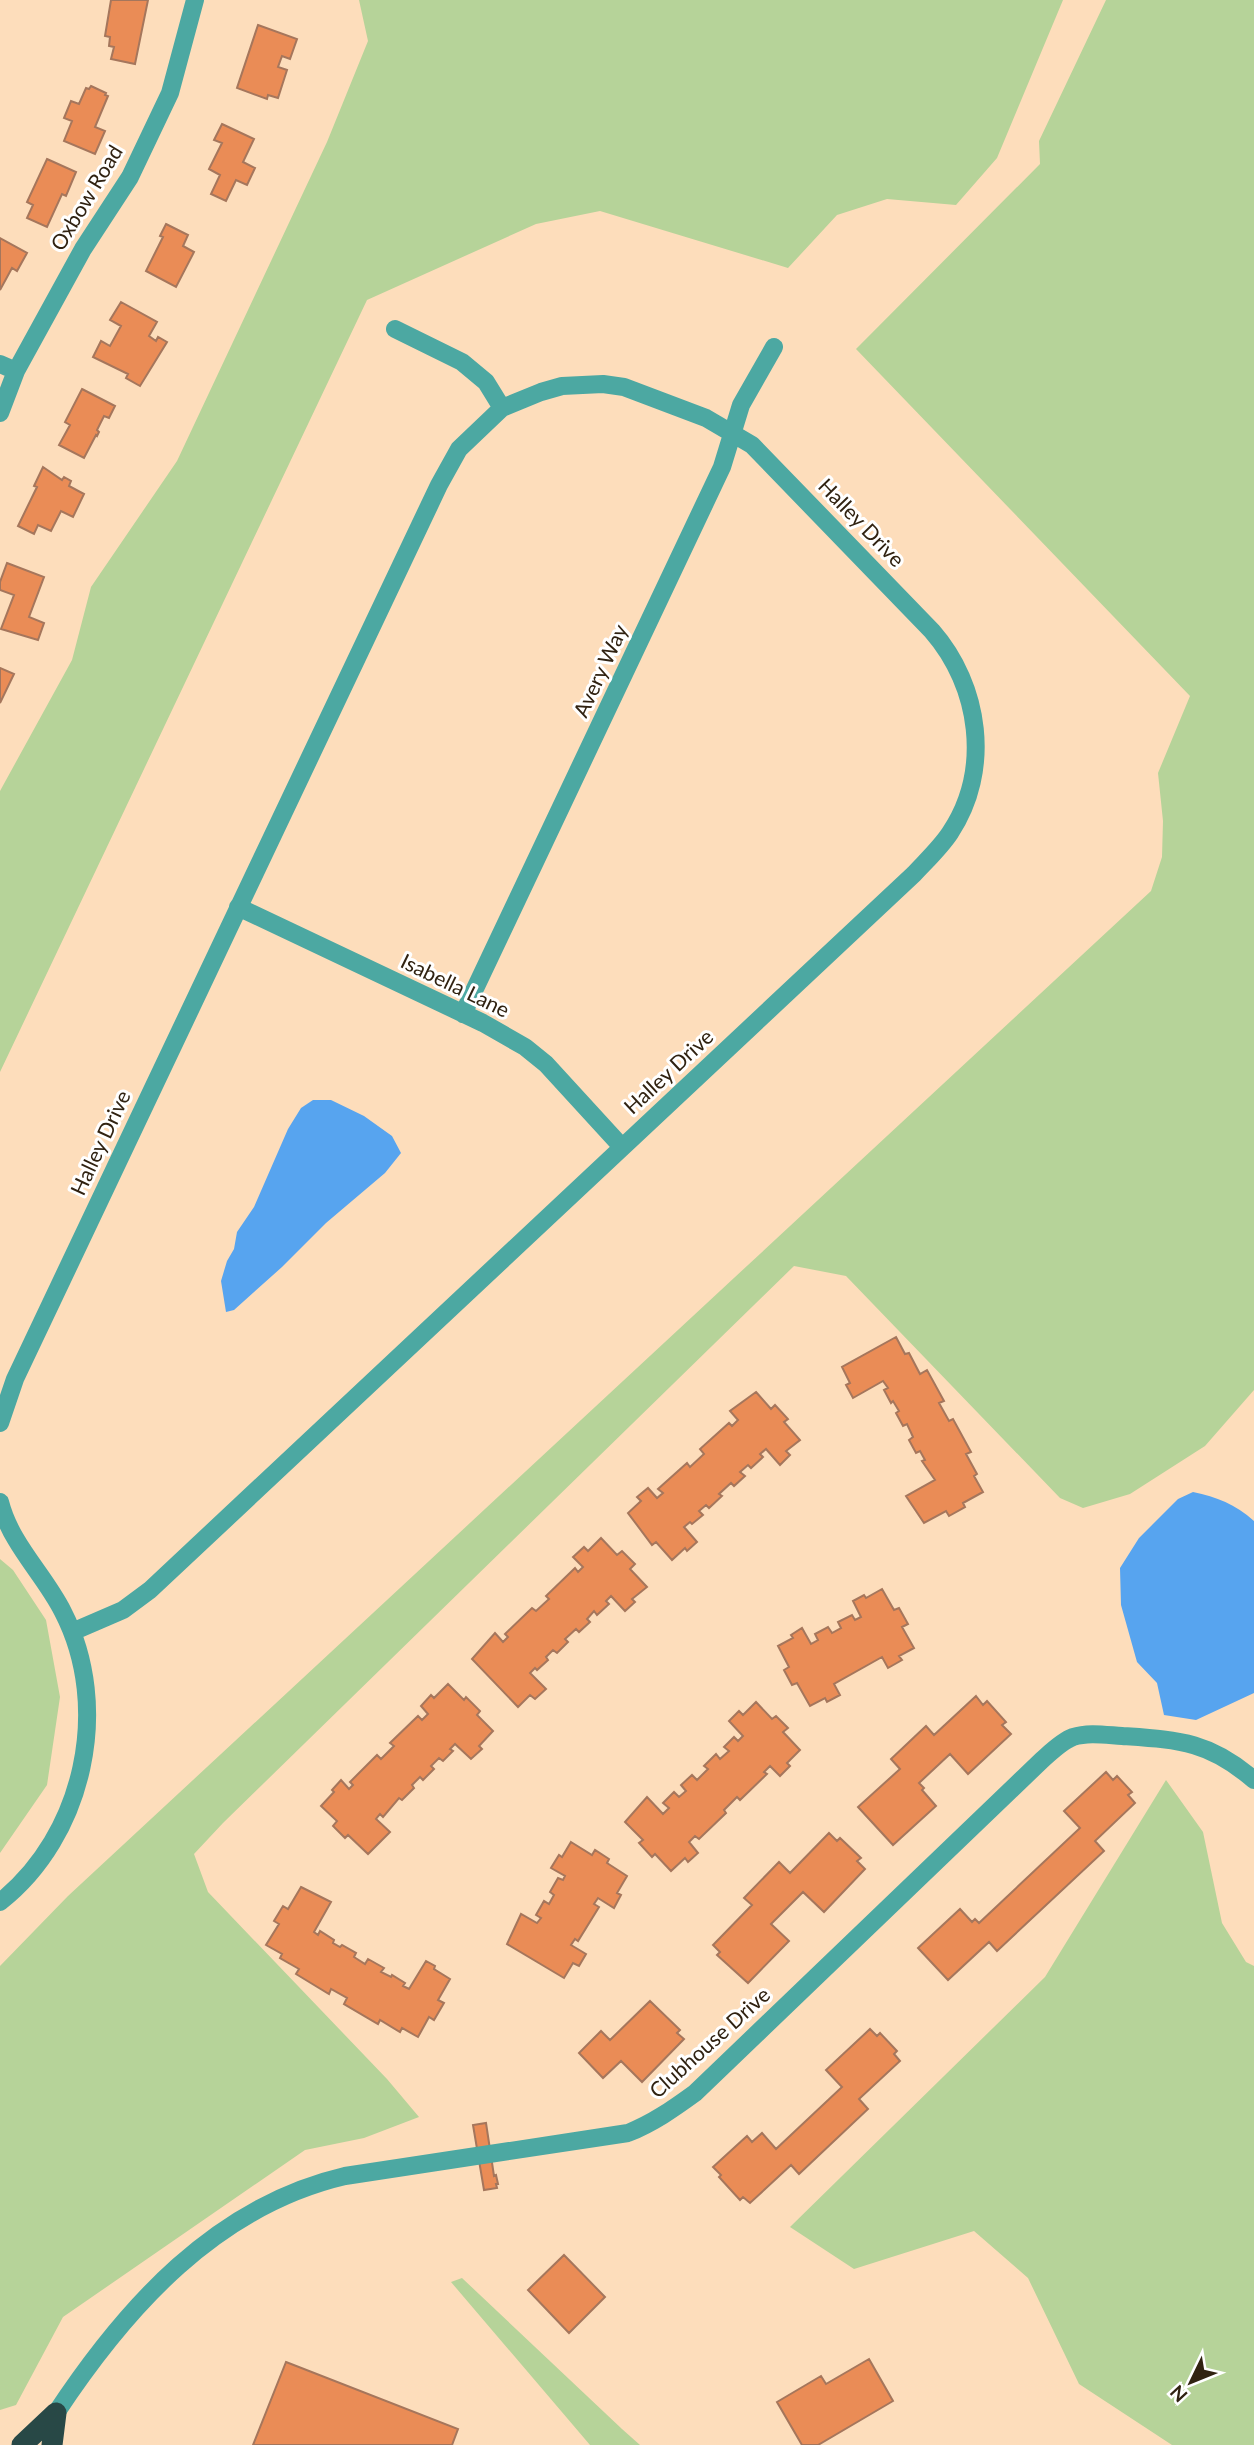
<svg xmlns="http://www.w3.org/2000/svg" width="1254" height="2445" viewBox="0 0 1254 2445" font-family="Lato,sans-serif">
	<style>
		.green { fill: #b6d399 }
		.water { fill: #57a4ef }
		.building { fill: #ea8c56; stroke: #a5765c; stroke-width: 2 }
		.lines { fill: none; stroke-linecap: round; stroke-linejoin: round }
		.minor { stroke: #4ca8a2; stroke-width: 18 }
		.highway { stroke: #284846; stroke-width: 21 }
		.labels { text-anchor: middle; stroke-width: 6; stroke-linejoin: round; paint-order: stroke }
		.street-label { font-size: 21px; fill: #302211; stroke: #fff }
	</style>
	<rect width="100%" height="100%" fill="#fdddbb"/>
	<path class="green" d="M 359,0 L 1063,0 L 997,158 L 956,205 L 887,199 L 837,215 L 788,268 L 600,211 L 536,224 L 367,300 L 0,1072 L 0,791 L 72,660 L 91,587 L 177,461 L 327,142 L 368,41 Z
		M 1106,0 L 1254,0 L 1254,1390 L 1205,1446 L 1130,1494 L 1083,1508 L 1060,1498 L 846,1276 L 794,1266 L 223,1823 L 194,1854 L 208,1892 L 387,2079 L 419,2117 L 364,2138 L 305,2150 L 63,2317 L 16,2405 L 0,2410 L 0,1966 L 68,1896 L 1151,891 L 1162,857 L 1163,821 L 1158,773 L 1190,696 L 856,349 L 1040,164 L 1039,141 Z
		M 0,1559 L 13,1570 L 46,1620 L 60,1697 L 47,1785 L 0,1853 Z
		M 1166,1780 L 1203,1832 L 1222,1923 L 1246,1962 L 1254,1966 L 1254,2445 L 1172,2445 L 1079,2384 L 1028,2278 L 974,2231 L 854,2269 L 790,2227 L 1045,1977 Z
		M 462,2278 L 622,2429 L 640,2445 L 590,2445 L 451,2282 Z"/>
	<path class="water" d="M 313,1100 L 331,1100 L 364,1116 L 392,1136 L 401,1153 L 385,1173 L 326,1223 L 282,1267 L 234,1310 L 226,1312 L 221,1281 L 227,1261 L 234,1249 L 237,1232 L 254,1207 L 288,1129 L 301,1108 Z
		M 1193,1492 C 1217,1497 1235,1504 1254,1521 L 1254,1693 L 1196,1720 L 1164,1715 L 1157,1683 L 1137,1662 L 1121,1605 L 1120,1568 L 1139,1538 L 1178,1499 Z"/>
	<path class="building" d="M 111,0 L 148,0 L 135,64 L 111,59 L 114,47 L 109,46 L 110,37 L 105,36 Z
		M 258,25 L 297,39 L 290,59 L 282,56 L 278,67 L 287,70 L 278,98 L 268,95 L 267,99 L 237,88 Z
		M 91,86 L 106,93 L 105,95 L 108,96 L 95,127 L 105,131 L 95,154 L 64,141 L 72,121 L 64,118 L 71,101 L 79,104 L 86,88 L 89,89 Z
		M 222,124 L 254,139 L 243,162 L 255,168 L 247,185 L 236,180 L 226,201 L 211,194 L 220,175 L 209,169 L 222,143 L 214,140 Z
		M 47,159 L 76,172 L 66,196 L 62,194 L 47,227 L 27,218 L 33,205 L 27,202 Z
		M 166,224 L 188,235 L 183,246 L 194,252 L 176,287 L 146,271 L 163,237 L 160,236 Z
		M 0,238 L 27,253 L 17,271 L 12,268 L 0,290 Z
		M 121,302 L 157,322 L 149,336 L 156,341 L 158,337 L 167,342 L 140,386 L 126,378 L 128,374 L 93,357 L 101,341 L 110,346 L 121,326 L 110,320 Z
		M 82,389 L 115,406 L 109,418 L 104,416 L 97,430 L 99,432 L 97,436 L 96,435 L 84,458 L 59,445 L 70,425 L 65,422 Z
		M 43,467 L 62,480 L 64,477 L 71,481 L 69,486 L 84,494 L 73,517 L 61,511 L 51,531 L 38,525 L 34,534 L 18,526 L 37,487 L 34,486 Z
		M 7,563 L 44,577 L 29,617 L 44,623 L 38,640 L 1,629 L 14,595 L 0,590 L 0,582 Z
		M 0,668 L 14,674 L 0,703 Z
		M 896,1337 L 905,1354 L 909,1353 L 920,1374 L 927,1370 L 944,1401 L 939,1403 L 949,1421 L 953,1419 L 971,1452 L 966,1454 L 977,1474 L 974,1476 L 983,1492 L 963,1503 L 965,1507 L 949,1516 L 946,1511 L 924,1523 L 906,1496 L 935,1480 L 922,1461 L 925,1460 L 920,1451 L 916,1453 L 909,1440 L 913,1437 L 907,1424 L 903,1426 L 896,1413 L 899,1411 L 893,1401 L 891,1403 L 884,1390 L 888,1388 L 883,1381 L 853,1398 L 846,1385 L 850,1383 L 842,1367 Z
		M 756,1392 L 771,1409 L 775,1405 L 788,1419 L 784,1422 L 800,1440 L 786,1451 L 790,1455 L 780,1465 L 766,1449 L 760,1454 L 763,1457 L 751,1468 L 748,1465 L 740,1472 L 745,1476 L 734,1486 L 731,1483 L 719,1494 L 722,1496 L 709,1508 L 706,1505 L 699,1511 L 703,1515 L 692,1524 L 690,1522 L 684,1527 L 697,1542 L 687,1551 L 685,1548 L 672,1560 L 656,1542 L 652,1545 L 628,1513 L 641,1501 L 637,1497 L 648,1488 L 657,1498 L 663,1493 L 658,1489 L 687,1463 L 690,1467 L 704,1454 L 700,1449 L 729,1423 L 732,1426 L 738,1420 L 730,1411 Z
		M 601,1538 L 617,1555 L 622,1551 L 635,1564 L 630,1569 L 647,1587 L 632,1599 L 635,1602 L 625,1611 L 611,1596 L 606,1601 L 609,1604 L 597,1615 L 594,1611 L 587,1619 L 590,1622 L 579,1632 L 576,1629 L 565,1639 L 568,1642 L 557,1653 L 553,1650 L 546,1657 L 548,1660 L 537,1670 L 535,1668 L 530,1673 L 546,1689 L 535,1699 L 530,1695 L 518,1707 L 472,1659 L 495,1633 L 503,1642 L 508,1637 L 505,1634 L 532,1608 L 536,1611 L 549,1599 L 546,1596 L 575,1568 L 578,1572 L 583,1567 L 573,1557 L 584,1547 L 588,1551 Z
		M 882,1589 L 894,1610 L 899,1608 L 908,1624 L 902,1627 L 914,1648 L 899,1656 L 902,1660 L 888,1668 L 882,1657 L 834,1684 L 840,1695 L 827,1702 L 825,1698 L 810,1706 L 797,1683 L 792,1685 L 784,1670 L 789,1667 L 778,1646 L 793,1638 L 791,1635 L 802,1628 L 811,1644 L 818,1640 L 815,1634 L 828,1627 L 832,1633 L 841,1628 L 838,1622 L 852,1615 L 855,1620 L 861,1617 L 853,1601 L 864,1595 L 866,1598 Z
		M 448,1684 L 464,1700 L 466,1697 L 480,1711 L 477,1715 L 493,1731 L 479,1746 L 482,1749 L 471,1759 L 455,1744 L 450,1749 L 453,1751 L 443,1761 L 439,1758 L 431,1766 L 434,1769 L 423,1780 L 420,1777 L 412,1785 L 414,1788 L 402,1800 L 399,1798 L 383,1817 L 380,1814 L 376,1819 L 390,1832 L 368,1854 L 348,1835 L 345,1838 L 333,1826 L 337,1821 L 321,1806 L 334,1792 L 332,1790 L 341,1780 L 349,1789 L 353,1785 L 350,1782 L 377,1755 L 381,1759 L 394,1746 L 390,1743 L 418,1716 L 422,1720 L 428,1714 L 421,1706 L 431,1695 L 434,1698 Z
		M 976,1696 L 983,1705 L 987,1701 L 1006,1722 L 1002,1725 L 1011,1734 L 968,1774 L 950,1754 L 919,1783 L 924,1788 L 922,1790 L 936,1806 L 893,1845 L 858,1807 L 900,1769 L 891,1759 L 926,1726 L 934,1735 Z
		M 756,1702 L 772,1719 L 776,1716 L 788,1728 L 783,1732 L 800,1750 L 787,1763 L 790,1766 L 780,1776 L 770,1766 L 764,1772 L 767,1774 L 740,1800 L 737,1797 L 724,1810 L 726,1813 L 699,1839 L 695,1836 L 689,1842 L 698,1853 L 688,1862 L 685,1858 L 671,1871 L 655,1854 L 652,1857 L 639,1843 L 643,1840 L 625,1822 L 647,1797 L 663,1814 L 669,1808 L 663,1803 L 674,1792 L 679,1797 L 686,1791 L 681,1785 L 692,1775 L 697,1780 L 708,1769 L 704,1766 L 716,1754 L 720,1759 L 729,1751 L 724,1747 L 734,1737 L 738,1741 L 743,1736 L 729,1721 L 739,1711 L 743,1715 Z
		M 1106,1772 L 1113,1780 L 1117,1776 L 1132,1792 L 1128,1795 L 1135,1803 L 1095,1841 L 1104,1851 L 997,1951 L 989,1942 L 948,1980 L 918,1948 L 960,1909 L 972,1922 L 975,1919 L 979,1923 L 1080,1828 L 1064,1811 Z
		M 829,1833 L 837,1841 L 840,1838 L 861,1858 L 857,1861 L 865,1869 L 824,1912 L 803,1892 L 771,1924 L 789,1941 L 748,1983 L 717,1955 L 720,1952 L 713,1945 L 752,1905 L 744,1898 L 779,1862 L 790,1873 Z
		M 571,1842 L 592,1855 L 595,1850 L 609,1859 L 607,1863 L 627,1876 L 617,1893 L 621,1895 L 614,1908 L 598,1898 L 594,1904 L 599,1907 L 578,1941 L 575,1939 L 571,1945 L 586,1954 L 579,1966 L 573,1963 L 564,1978 L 507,1944 L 521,1914 L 537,1923 L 541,1918 L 536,1915 L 544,1901 L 549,1904 L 554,1895 L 550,1892 L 558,1878 L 563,1880 L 565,1876 L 551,1868 L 559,1855 L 562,1857 Z
		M 301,1887 L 331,1902 L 314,1932 L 318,1935 L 320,1931 L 334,1940 L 333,1943 L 340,1947 L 342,1945 L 356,1953 L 354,1957 L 365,1964 L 368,1959 L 384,1968 L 381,1972 L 391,1977 L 392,1975 L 405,1983 L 403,1986 L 409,1989 L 426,1961 L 435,1966 L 434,1969 L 450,1979 L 438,2000 L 444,2003 L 434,2020 L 429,2017 L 418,2037 L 402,2028 L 400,2032 L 380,2020 L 378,2024 L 344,2004 L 347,1998 L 331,1989 L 329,1994 L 296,1974 L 299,1969 L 280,1958 L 282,1954 L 266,1945 L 279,1924 L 274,1921 L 283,1906 L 288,1909 Z
		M 650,2001 L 680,2030 L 677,2033 L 684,2039 L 642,2082 L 621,2061 L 603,2078 L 579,2053 L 601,2031 L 610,2040 Z
		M 870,2029 L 877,2036 L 880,2033 L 897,2051 L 894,2054 L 900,2061 L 859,2099 L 868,2109 L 799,2174 L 791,2165 L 750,2203 L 743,2197 L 740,2200 L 719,2177 L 721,2175 L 713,2167 L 747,2136 L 752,2142 L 762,2133 L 776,2149 L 842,2087 L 826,2070 Z
		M 486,2123 L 494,2176 L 496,2175 L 498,2184 L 496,2184 L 497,2188 L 484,2190 L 473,2125 Z
		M 564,2255 L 605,2297 L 569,2333 L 528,2290 Z
		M 869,2359 L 893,2401 L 818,2445 L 802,2445 L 777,2402 L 821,2376 L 826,2384 Z
		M 286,2362 L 458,2429 L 452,2445 L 253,2445 Z"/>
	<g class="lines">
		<path class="minor" d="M 395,329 L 462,362 L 486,382 L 502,408
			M 0,364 L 16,371
			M 0,413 L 16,371 L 83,249 L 130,177 L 170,93 L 195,0
			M 238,907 L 483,1023 L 525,1047 L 546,1064 L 622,1147
			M 463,1014 L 722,467 L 741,405 L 774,347
			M 0,1423 L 15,1379 L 439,485 L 459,449 L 502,408 L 541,392 L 562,386 L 603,384 L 624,387 L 706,418 L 752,445 L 932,631 C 980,686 992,770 950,833 C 940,848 926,861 914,874 L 150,1590 L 123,1610 L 72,1632
			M 0,1502 C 11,1545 44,1574 63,1612 C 112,1707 84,1836 0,1902
			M 56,2413 C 126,2307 216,2206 345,2176 L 628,2133 C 653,2123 673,2109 695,2093 L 1042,1760 C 1051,1752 1062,1741 1073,1737 C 1088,1732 1106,1735 1122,1736 C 1179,1740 1209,1741 1254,1780"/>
		<path class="highway" d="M 22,2445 L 56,2413
			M 52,2445 L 56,2413"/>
	</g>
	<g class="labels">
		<g class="street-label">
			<text transform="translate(87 198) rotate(-59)" y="7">Oxbow Road</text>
			<text transform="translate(861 523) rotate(46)" y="7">Halley Drive</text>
			<text transform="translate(601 671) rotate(-65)" y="7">Avery Way</text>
			<text transform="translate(455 986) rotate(26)" y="7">Isabella Lane</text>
			<text transform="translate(669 1072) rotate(-43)" y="7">Halley Drive</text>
			<text transform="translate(101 1143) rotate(-65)" y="7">Halley Drive</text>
			<text transform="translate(710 2043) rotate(-42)" y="7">Clubhouse Drive</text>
		</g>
	</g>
	<g transform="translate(1191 2382) rotate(227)" stroke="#ffffff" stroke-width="5" paint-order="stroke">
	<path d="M0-5L12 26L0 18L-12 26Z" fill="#302211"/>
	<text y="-10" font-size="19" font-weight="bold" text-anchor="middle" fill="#302211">N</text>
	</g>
</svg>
